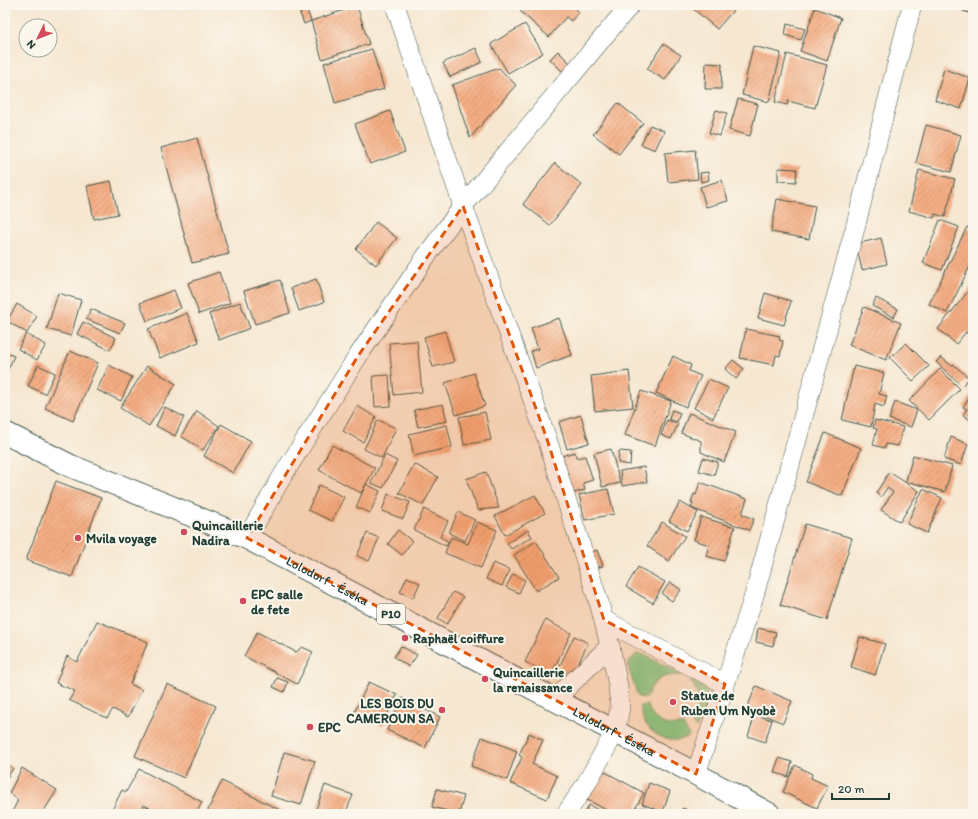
<svg xmlns="http://www.w3.org/2000/svg" width="978" height="819" viewBox="0 0 978 819" font-family="Itim,sans-serif">
  <style>
    .green { fill: #7cce90; stroke: #4e8662 }
    .building { fill: url(#building-hatch) }
    .lines { fill: none; stroke-linecap: round; stroke-linejoin: round }
    .minor-casing { stroke: #3f564c; stroke-width: 20 }
    .primary-casing { stroke: #3f564c; stroke-width: 24 }
    .minor { stroke: #fff; stroke-width: 19 }
    .primary { stroke: #fff; stroke-width: 22 }
    .marked { fill: #de580e; fill-opacity: 0.2; stroke: #de580e; stroke-width: 3; stroke-dasharray: 8 5; stroke-linejoin: round }
    .poi-dot { fill: #d1495b; stroke: #fbf7ec; stroke-width: 1.5 }
    .labels { text-anchor: middle; stroke-width: 4; stroke-linejoin: round; paint-order: stroke }
    .shield { fill: #fbf7ec; stroke: #61756b; stroke-width: 1 }
    .shield-label { font-size: 12px; font-weight: bold; fill: #1f3d34 }
    .poi-label { font-size: 13px; font-weight: bold; fill: #1f3d34; stroke: #fbf7ec; text-anchor: start }
    .street-label { font-size: 13px; fill: #1f3d34; stroke: #fbf7ec }
  </style>
  <defs>
    <pattern id="building-hatch" width="6" height="6" patternUnits="userSpaceOnUse"><rect width="6" height="6" fill="#f5ae84"/><path d="M-1 1l2-2M0 6l6-6M5 7l2-2" fill="none" stroke="#c68f6d"/></pattern>
  </defs>
  <rect width="100%" height="100%" fill="#fbf7ec"/>
  <filter id="ink" filterUnits="userSpaceOnUse"><feTurbulence type="fractalNoise" baseFrequency=".025" numOctaves="2"/><feDisplacementMap in="SourceGraphic" scale="8" xChannelSelector="R" yChannelSelector="G"/><feConvolveMatrix kernelMatrix="1 2 1 2 8 2 1 2 1" color-interpolation-filters="sRGB"/></filter>
  <filter id="wash" filterUnits="userSpaceOnUse"><feTurbulence type="fractalNoise" baseFrequency=".012" numOctaves="4" result="noise"/><feDisplacementMap in="SourceGraphic" scale="16" xChannelSelector="R" yChannelSelector="G"/><feGaussianBlur stdDeviation="0.9" result="paint"/><feColorMatrix in="noise" values="0 0 0 0 0 0 0 0 0 0 0 0 0 0 0 0 0 1.4 0 .05"/><feComposite in="paint" operator="in"/></filter>
  <g filter="url(#wash)">
    <rect width="100%" height="100%" fill="#f6e7d1"/>
    <g class="green">
      <path d="M636,654h6l39,20 -1,2c-16,-3 -29,5 -33,22l-9,-1 -10,-31 1,-4z"/>
      <path d="M689,679l17,10c4,13 -2,28 -10,39l-6,-7c7,-9 11,-20 6,-31 -2,-4 -5,-8 -7,-11z"/>
      <path d="M648,705c3,16 20,24 35,19l6,12c-16,10 -36,1 -45,-15 -2,-5 -3,-10 -4,-15z"/>
    </g>
    <g id="blocks">
      <g class="building">
        <path d="M297,5h8l6,16 -7,3z"/>
        <path d="M329,5h19l-17,5z"/>
        <path d="M526,5h46l7,7 -8,9 -5,-4 -17,20 -29,-26z"/>
        <path d="M689,5h49l-21,24z"/>
        <path d="M965,5h8v9l-10,-3z"/>
        <path d="M357,6l12,38 -47,15 -11,-38z"/>
        <path d="M815,8l26,10 -14,43 -27,-10z"/>
        <path d="M525,24l18,29 -35,20 -17,-29z"/>
        <path d="M787,24l18,5 -4,11 -16,-5z"/>
        <path d="M663,44l18,11 -16,25 -18,-11z"/>
        <path d="M753,46l28,7 -12,49 -27,-7z"/>
        <path d="M476,48l6,14 -32,15 -7,-14z"/>
        <path d="M372,49l12,40 -49,14 -11,-40z"/>
        <path d="M558,51l13,13 -8,8 -13,-13z"/>
        <path d="M787,54l40,11 -12,43 -27,-7 -1,4 -12,-3z"/>
        <path d="M706,63l16,1 -1,25h-16z"/>
        <path d="M499,68l17,17 -46,53 -18,-53z"/>
        <path d="M944,69l26,9 -9,31 -26,-9z"/>
        <path d="M738,99l20,5 -8,32 -21,-6z"/>
        <path d="M618,103l25,20 -24,31 -26,-20z"/>
        <path d="M716,110l11,3 -7,23 -11,-3z"/>
        <path d="M390,111l15,41 -35,12 -15,-40z"/>
        <path d="M650,125l14,6 -9,19 -14,-6z"/>
        <path d="M926,125l35,10 -10,37 -35,-9z"/>
        <path d="M197,138l32,116 -37,9 -31,-115z"/>
        <path d="M695,150l3,29 -30,3 -3,-29z"/>
        <path d="M555,163l27,22 -32,40 -27,-21z"/>
        <path d="M778,168l19,1 -1,13 -18,-1z"/>
        <path d="M919,170l36,9 -10,38 -10,-3 -1,4 -25,-7z"/>
        <path d="M708,172l1,8 -8,2 -1,-9z"/>
        <path d="M722,180l6,21 -22,6 -6,-20z"/>
        <path d="M111,181l7,33 -24,5 -7,-33z"/>
        <path d="M777,199l38,7 -6,33 -38,-7z"/>
        <path d="M940,220l19,7 -17,43 -19,-7z"/>
        <path d="M376,222l21,16 -21,27 -20,-16z"/>
        <path d="M967,227l6,3v30l-26,53 -18,-9z"/>
        <path d="M881,238l6,26 -25,6 -6,-26z"/>
        <path d="M219,272l11,31 -31,11 -11,-31z"/>
        <path d="M316,279l8,23 -25,9 -8,-23z"/>
        <path d="M280,280l10,33 -35,11 -11,-33z"/>
        <path d="M973,285v53l-7,-6 -10,12 -18,-15z"/>
        <path d="M174,290l7,18 -34,13 -7,-18z"/>
        <path d="M58,293l23,7 -10,36 -24,-7z"/>
        <path d="M765,293l26,8 -7,24 -26,-7z"/>
        <path d="M876,298l22,11 -4,8 -22,-11z"/>
        <path d="M240,302l10,26 -31,12 -10,-26z"/>
        <path d="M17,304l20,12 -10,17 -20,-12z"/>
        <path d="M864,307l37,16 -15,37 -37,-15z"/>
        <path d="M91,309l34,14 -5,10 -34,-14z"/>
        <path d="M187,313l12,29 -39,16 -12,-29z"/>
        <path d="M559,318l13,37 -36,13 -5,-17 7,-2 -7,-21z"/>
        <path d="M83,322l33,16 -6,12 -33,-16z"/>
        <path d="M746,329l34,7 -1,4 4,1 -3,15 -4,-1 -2,10 -34,-7z"/>
        <path d="M445,331l9,31 -21,5 -9,-30z"/>
        <path d="M26,334l20,11 -9,15 -19,-11z"/>
        <path d="M417,341l5,51 -28,3 -5,-52z"/>
        <path d="M906,343l23,23 -16,15 -23,-23z"/>
        <path d="M70,351l28,12 -25,58 -28,-13z"/>
        <path d="M5,352l9,4 -9,20z"/>
        <path d="M673,356l18,9 -2,6 12,5 -15,31 -30,-14z"/>
        <path d="M941,357l11,9 1,-2 16,14 -7,8 -26,-24z"/>
        <path d="M733,360l11,9 -8,10 -11,-10z"/>
        <path d="M38,365l17,8 -10,21 -17,-8z"/>
        <path d="M109,365l23,12 -11,24 -24,-11z"/>
        <path d="M147,366l29,18 -27,42 -29,-18z"/>
        <path d="M854,366l30,7 -5,21 8,2 -3,11 -9,-3 -4,23 -29,-7z"/>
        <path d="M940,369l20,20 -31,31 -20,-19z"/>
        <path d="M629,371l4,36 -38,4 -4,-35z"/>
        <path d="M474,373l11,33 -29,9 -11,-32z"/>
        <path d="M389,375l2,31 -16,1 -2,-31z"/>
        <path d="M709,379l19,9 -15,30 -19,-10z"/>
        <path d="M641,391l30,10 -16,45 -30,-11z"/>
        <path d="M973,392v30l-10,-7 4,-6 -4,-2z"/>
        <path d="M895,402l22,8 -6,17 -22,-8z"/>
        <path d="M443,404l4,17 -29,6 -4,-17z"/>
        <path d="M357,406l19,11 -13,25 -20,-11z"/>
        <path d="M165,407l19,10 -9,19 -19,-10z"/>
        <path d="M672,410l8,3 -3,9 -8,-3z"/>
        <path d="M197,411l22,15 -16,24 -22,-14z"/>
        <path d="M485,412l6,28 -27,5 -5,-28z"/>
        <path d="M689,413l47,19 -12,30 -23,-10v-11l-20,-8z"/>
        <path d="M581,415l8,28 -22,6 -8,-27z"/>
        <path d="M378,420l18,8 -14,30 -18,-9z"/>
        <path d="M667,420l11,4 -7,15 -10,-4z"/>
        <path d="M875,420l28,7 -5,19 -12,-2 -1,4 -12,-3 4,-16 -4,-1z"/>
        <path d="M221,424l30,17 -18,32 -29,-17z"/>
        <path d="M447,425l5,22 -38,9 -5,-22z"/>
        <path d="M825,433l36,15 -19,48 -36,-14z"/>
        <path d="M951,437l17,7 -7,21 -17,-6z"/>
        <path d="M332,445l43,23 -14,25 -42,-23z"/>
        <path d="M611,449l9,34 -18,4 -8,-34z"/>
        <path d="M619,451l12,1 -1,13 -12,-2z"/>
        <path d="M575,452l2,6 8,-2 8,24 -10,3 2,7 -15,4 -12,-37z"/>
        <path d="M385,455l12,6 -14,27 -12,-5z"/>
        <path d="M913,455l39,11 -7,26 -39,-11z"/>
        <path d="M703,458l15,4 -4,13 -15,-4z"/>
        <path d="M414,464l24,13 -15,28 -24,-12z"/>
        <path d="M644,467l3,15 -25,4 -2,-15z"/>
        <path d="M486,472l13,36 -21,2 -12,-31z"/>
        <path d="M889,472l30,19 -19,31 -19,-12 12,-18 -6,-4 -6,9 -5,-4z"/>
        <path d="M56,481l45,17 -29,79 -46,-17z"/>
        <path d="M700,482l47,17 -5,15 12,5 -5,11 -58,-22 2,-6h-2l3,-8 2,1z"/>
        <path d="M366,484l14,7 -10,22 -14,-6z"/>
        <path d="M319,485l25,12 -12,24 -24,-11z"/>
        <path d="M608,489l6,25 -29,6 -6,-25z"/>
        <path d="M923,489l19,9 -15,35 -20,-9z"/>
        <path d="M388,494l22,8 -7,17 -21,-8z"/>
        <path d="M535,495l10,18 -40,22 -10,-19z"/>
        <path d="M680,502l18,10 -11,19 -18,-10z"/>
        <path d="M424,509l24,12 -8,16 9,5 -3,4 -32,-16z"/>
        <path d="M458,512l17,8 -10,21 -16,-8z"/>
        <path d="M701,517l34,10 -11,34 -18,-5 3,-11 -15,-5z"/>
        <path d="M477,522l20,8 -16,38 -36,-15 6,-16 17,7z"/>
        <path d="M662,522l23,14 -16,25 -22,-15z"/>
        <path d="M805,524l47,14 -25,82 -47,-15z"/>
        <path d="M398,530l14,11 -10,14 -14,-11z"/>
        <path d="M528,530l4,7 -21,12 -4,-6z"/>
        <path d="M367,533l12,5 -10,23 -12,-5z"/>
        <path d="M536,541l23,36 -23,14 -22,-36z"/>
        <path d="M597,550l6,16 -10,3 -5,-16z"/>
        <path d="M493,563l17,7 -8,16 -16,-7z"/>
        <path d="M638,567l27,15 -12,21 -27,-16z"/>
        <path d="M513,574l12,6 -6,13 -13,-6z"/>
        <path d="M407,577l13,6 -7,15 -13,-6z"/>
        <path d="M670,582l11,8 -9,11 -10,-7z"/>
        <path d="M453,592l10,5 -16,27 -9,-6z"/>
        <path d="M545,620l26,13 -20,42 -26,-13z"/>
        <path d="M97,621l51,21 -18,42 12,6 -14,27 -15,-8 -6,9 -38,-18 6,-9 -19,-8 11,-27 10,6z"/>
        <path d="M758,628l18,4 -3,14 -17,-4z"/>
        <path d="M257,632l39,20 6,-5 11,5 -16,32 -53,-28z"/>
        <path d="M574,636l14,7 -18,37 -14,-6z"/>
        <path d="M860,637l25,7 -10,31 -24,-8z"/>
        <path d="M401,646l16,9 -8,12 -15,-10z"/>
        <path d="M277,678l11,4 -4,10 -11,-5z"/>
        <path d="M369,682l28,13 -15,31 -28,-13z"/>
        <path d="M167,684l49,22 -32,72 -49,-22z"/>
        <path d="M756,686l36,15 -9,22 -36,-15z"/>
        <path d="M402,698l38,19 -15,31 -38,-18z"/>
        <path d="M755,715l17,5 -7,22 -17,-6z"/>
        <path d="M529,733l14,7 -11,24 25,12 -10,23 -37,-16 12,-26 -3,-2z"/>
        <path d="M482,737l35,14 -10,29 -36,-14z"/>
        <path d="M284,752l31,9 -14,44 -30,-9z"/>
        <path d="M779,758l13,4 -4,15 -14,-5z"/>
        <path d="M5,763l8,5 -8,13z"/>
        <path d="M795,765l17,9 -1,4 17,8 -11,22 -34,-16z"/>
        <path d="M22,768l35,22 -15,24h-31l7,-14 -9,-7z"/>
        <path d="M598,768l46,25 -12,21h-18l-32,-17z"/>
        <path d="M139,769l63,33 -6,12h-35l-17,-9 -4,9h-30l12,-24 4,2z"/>
        <path d="M222,781l66,33h-82z"/>
        <path d="M649,783l21,8 -7,21 -21,-8z"/>
        <path d="M325,785l28,10 -8,19h-31z"/>
        <path d="M437,789l27,7 -5,18 -27,-7z"/>
        <path d="M589,805l16,9h-22z"/>
        <path d="M642,807l14,7h-17z"/>
        <path d="M683,808l11,6h-15z"/>
      </g>
    </g>
  </g>
  <g filter="url(#ink)">
    <use href="#blocks" fill-opacity="0" stroke="#3f564c" stroke-width="1"/>
    <g class="lines">
      <defs>
        <g id="minor">
          <path d="M395,5l68,201 84,233 53,167 10,40 8,40 2,22 -5,24 -29,52 -20,30"/>
          <path d="M247,538l36,-63 75,-119 69,-101 36,-49 167,-201"/>
          <path d="M604,620l121,64"/>
          <path d="M554,700l56,-54"/>
          <path d="M696,774l58,-178 100,-364 58,-227"/>
        </g>
        <g id="primary">
          <path id="s1" d="M5,433l66,33 176,72 449,236 73,40"/>
        </g>
      </defs>
      <use href="#minor" class="minor-casing"/>
      <use href="#primary" class="primary-casing"/>
      <use href="#minor" class="minor"/>
      <use href="#primary" class="primary"/>
    </g>
  </g>
  <path class="marked" d="M463,206l84,233 57,181 121,64 -29,90 -449,-236 111,-182z"/>
  <g class="poi-dot">
    <circle cx="184" cy="532" r="4"/>
    <circle cx="78" cy="538" r="4"/>
    <circle cx="243" cy="601" r="4"/>
    <circle cx="405" cy="638" r="4"/>
    <circle cx="485" cy="679" r="4"/>
    <circle cx="673" cy="702" r="4"/>
    <circle cx="442" cy="710" r="4"/>
    <circle cx="310" cy="727" r="4"/>
  </g>
  <g class="labels">
    <rect class="shield" x="377" y="604" width="28" height="20" rx="3"/>
    <g class="shield-label">
      <text x="391" y="618">P10</text>
    </g>
    <g class="poi-label">
      <text x="192" y="530">Quincaillerie<tspan x="192" dy="15">Nadira</tspan></text>
      <text x="86" y="543">Mvila voyage</text>
      <text x="251" y="599">EPC salle<tspan x="251" dy="15">de fete</tspan></text>
      <text x="413" y="643">Raphaël coiffure</text>
      <text x="493" y="677">Quincaillerie<tspan x="493" dy="15">la renaissance</tspan></text>
      <text x="681" y="700">Statue de<tspan x="681" dy="15">Ruben Um Nyobè</tspan></text>
      <text x="434" y="708" text-anchor="end">LES BOIS DU<tspan x="434" dy="15">CAMEROUN SA</tspan></text>
      <text x="318" y="732">EPC</text>
    </g>
    <g class="street-label">
      <text dy="5" stroke="none"><textPath href="#s1" startOffset="355">Lolodorf - Éséka</textPath></text>
      <text dy="5" stroke="none"><textPath href="#s1" startOffset="679">Lolodorf - Éséka</textPath></text>
    </g>
  </g>
  <rect width="978" height="819" fill="none" stroke="#fbf7ec" stroke-width="20"/>
  <g transform="translate(38 38) rotate(227)"><circle r="19" fill="#fbf7ec" stroke="#a3ada2"/>
  <path d="M0-3L7 15L0 10L-7 15Z" fill="#d1495b"/>
  <text y="-6" font-size="11" font-weight="bold" text-anchor="middle" fill="#1f3d34">N</text>
  </g>
  <path d="M832 793v6h57v-6" fill="none" stroke="#1f3d34" stroke-width="2"/>
  <text x="838" y="793" font-size="12" fill="#1f3d34" stroke="#fbf7ec" stroke-width="3" paint-order="stroke">20 m</text>
</svg>
